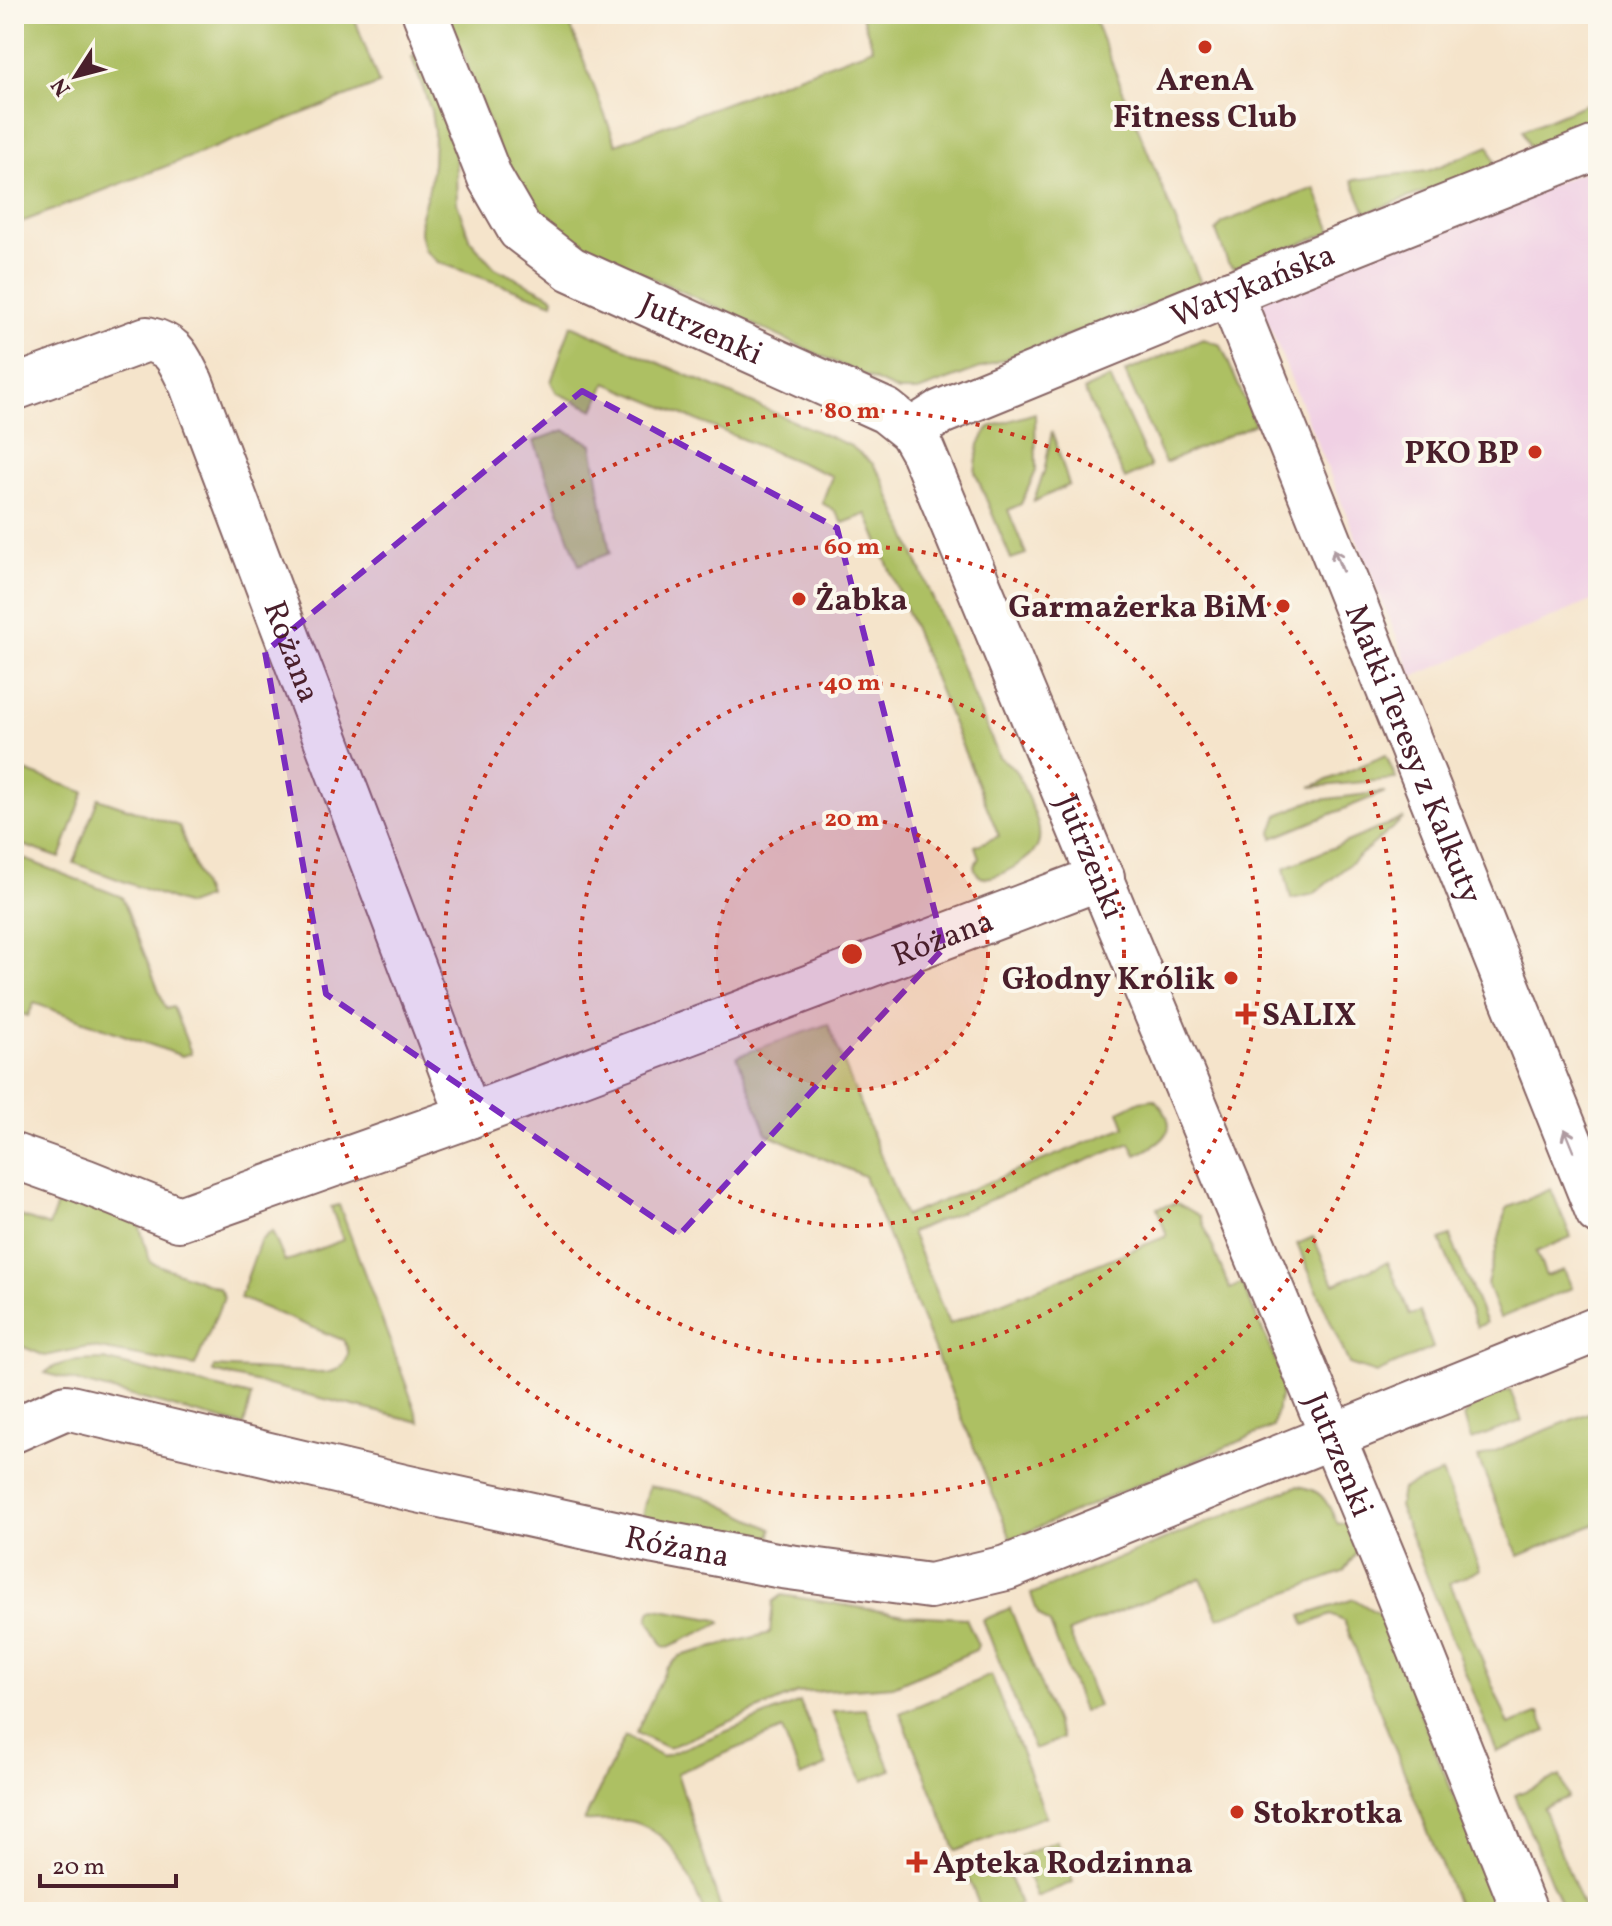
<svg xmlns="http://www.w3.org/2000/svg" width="1612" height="1926" viewBox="0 0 1612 1926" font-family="Vollkorn,serif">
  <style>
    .built { fill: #f0d0e4 }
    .green { fill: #adc064; stroke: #7c7048; stroke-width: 2 }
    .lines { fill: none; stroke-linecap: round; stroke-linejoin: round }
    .minor-casing { stroke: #866463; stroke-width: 48 }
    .minor { stroke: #fff; stroke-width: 44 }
    .oneway { stroke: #ae9aa0 }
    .marked { fill: #7b2cbf; fill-opacity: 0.2; stroke: #7b2cbf; stroke-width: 6; stroke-dasharray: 16 10; stroke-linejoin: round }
    .ring { fill: none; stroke: #c8321e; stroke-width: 4; stroke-dasharray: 4 8 }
    .poi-dot { fill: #c8321e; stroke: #fbf7ec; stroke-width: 3 }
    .labels { text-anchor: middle; stroke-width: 8; stroke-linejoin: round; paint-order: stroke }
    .poi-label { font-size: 32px; font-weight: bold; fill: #4a1f2b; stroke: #fbf7ec; text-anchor: start }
    .street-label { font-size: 32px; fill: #4a1f2b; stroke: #fbf7ec }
    .centre { fill: #c8321e; stroke: #fbf7ec; stroke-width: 4 }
    .ring-label { font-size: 24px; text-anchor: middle; font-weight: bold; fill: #c8321e; stroke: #fbf7ec; stroke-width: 8; stroke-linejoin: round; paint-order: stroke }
  </style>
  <rect width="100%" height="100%" fill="#fbf7ec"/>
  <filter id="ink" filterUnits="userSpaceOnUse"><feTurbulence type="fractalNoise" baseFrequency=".0125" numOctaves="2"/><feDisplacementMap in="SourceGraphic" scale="16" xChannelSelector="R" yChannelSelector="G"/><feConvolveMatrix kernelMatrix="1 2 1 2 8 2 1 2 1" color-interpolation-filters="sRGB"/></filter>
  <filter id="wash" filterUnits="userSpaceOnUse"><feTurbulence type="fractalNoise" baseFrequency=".006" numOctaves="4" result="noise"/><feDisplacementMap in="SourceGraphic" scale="32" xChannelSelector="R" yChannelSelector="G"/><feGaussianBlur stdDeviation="1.8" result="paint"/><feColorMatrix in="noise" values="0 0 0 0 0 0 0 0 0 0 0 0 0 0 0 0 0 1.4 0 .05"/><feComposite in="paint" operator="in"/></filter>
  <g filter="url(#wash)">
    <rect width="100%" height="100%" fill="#f5e4cb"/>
    <path class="built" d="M1598,166v432l-185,79 -155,-379z"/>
    <g class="green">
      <path d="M14,14h339l26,70 -365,141z"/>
      <path d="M448,14h118l50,130 257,-96 -12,-34h231l110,272 -284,105h-20l-339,-156 -28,-29 -29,-47z"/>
      <path d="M420,53l35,90 2,60 13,37 25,28 59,29 -1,6 -115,-41 -14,-12 -4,-17 1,-18 8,-27 4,-24 1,-32 -3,-21 -19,-54z"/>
      <path d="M1598,99v32l-65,25 -10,-26z"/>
      <path d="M1489,146l7,20 -130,47 -14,-33 76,-9z"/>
      <path d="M1315,188l17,44 -98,36 -6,-5 -12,-32 7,-9z"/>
      <path d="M571,325l280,121 21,17 10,14 117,280c20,13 19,18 28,39 6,14 16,33 11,49 -4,13 -44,37 -57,32 -5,-3 -5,-6 -7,-11l5,-8 -4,-12 24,-10 -132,-322 -24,9 -9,-13 -12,-7 10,-27 -226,-93 -12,27 -37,-17 -6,-11z"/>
      <path d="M1203,339l18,6 34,79 -90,39 -40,-91z"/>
      <path d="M1110,378l41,89 -26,12 -41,-89z"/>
      <path d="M1035,413l1,58 -15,33 -13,6 18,44 -15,5 -36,-87 4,-28 10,-17z"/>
      <path d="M564,430l28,14 18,109 -31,12 -45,-124z"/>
      <path d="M1052,431l17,54 -36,17 11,-30z"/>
      <path d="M1386,755l10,24 -85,8z"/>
      <path d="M14,767l70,25 -24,66 -46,-16z"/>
      <path d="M1385,792l-112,46 -1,-6 6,-17 33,-14z"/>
      <path d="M98,798l81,28 27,72 -19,7 -113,-42z"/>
      <path d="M1404,818l-90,76 -23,5 -7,-31z"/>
      <path d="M14,855l108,42 44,112 7,-2 18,46 -9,3 -148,-53 -6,13 -14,-5z"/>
      <path d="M828,1024l77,192 220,-89 -6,-16 21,-10 14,-2c29,29 12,43 -18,56l-6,-12 -219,89 38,92 218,-88 -10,-28 20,-5 23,13 30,73 12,-6 42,97 -11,47 -262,112 -147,-363 -97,-42 -30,-78z"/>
      <path d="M1551,1189l20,48 -35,15 10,24 18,-6 8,18 -72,30 -13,-34 20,-76z"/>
      <path d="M61,1194l78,30 11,38 69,26 5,9 -29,69 -107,-19 -43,9 -31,-13v-129l35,12z"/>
      <path d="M339,1205l81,217 -207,-50 1,-5 112,6c18,-3 29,-17 17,-33l-103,-42 20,-57 12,-10 13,31 58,-22 -12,-33z"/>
      <path d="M1450,1236l36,87 -9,4 -37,-87z"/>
      <path d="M1313,1237l21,47 54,-22 22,53 10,-3 13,36 -57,25 -27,-9 -52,-120z"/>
      <path d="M104,1360l147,36 -7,30 -199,-53c15,-14 40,-12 59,-13z"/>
      <path d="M1510,1390l12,31 -51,19 -7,-24 13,-13z"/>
      <path d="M1598,1409v114l-79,33 -41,-98z"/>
      <path d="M1442,1473l38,97 -30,13 59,142 30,-12 8,18 -50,21 -98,-246 3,-17z"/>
      <path d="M649,1486l55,10 68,33 -2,11 -129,-20z"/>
      <path d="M1297,1486c27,4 29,15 41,38l11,-2 9,29 -15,21 -125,46 -17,-40 -132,54 29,74 -15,5 -33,-87 -12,-10 -7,-20z"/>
      <path d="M782,1595l123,20 61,3 12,27 -2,5 -83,36 -96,7 -129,55 -32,-15 30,-64 14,-13 90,-23 3,-31z"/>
      <path d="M1354,1599l26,16 116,284 -36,13 -116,-291 -13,-6 -26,10 -3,-9z"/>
      <path d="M1010,1608l52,131 -28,10 -51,-129z"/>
      <path d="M656,1609l62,11 3,3 -53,24 -5,-1 -15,-28 3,-8z"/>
      <path d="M991,1675l55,141 -90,35 -56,-138z"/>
      <path d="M800,1702l27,64 -26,11 -19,-47 -105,43 44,137 -1,2h-16c-16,-37 -27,-77 -70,-90 -15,-4 -35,0 -50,-1l41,-85 37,21z"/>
      <path d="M866,1709l25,61 -29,12 -30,-71z"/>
      <path d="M1560,1776l8,21 -25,11 42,104h-21l-49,-117z"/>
      <path d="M1056,1841l17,41 -37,15 -16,-41z"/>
      <path d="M1003,1862l17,42 -20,8h-18l-15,-38z"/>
    </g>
  </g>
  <g filter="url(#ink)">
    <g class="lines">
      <defs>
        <g id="minor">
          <path id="s1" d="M425,14l65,164 30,52 51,39 315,142 25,20 12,21 464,1115 138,345"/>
          <path id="s2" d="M1230,293l368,919"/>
          <path id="s3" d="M14,388l133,-49c30,7 31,20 44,44l278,733 -290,103 -95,-38 -70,-25"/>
          <path id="s4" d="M911,431l30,-19 344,-141 313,-124"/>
          <path id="s5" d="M469,1116l633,-239"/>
          <path id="s6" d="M14,1430l52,-23 338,80 251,55 127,24 148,20 76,-18 592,-239"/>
        </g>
      </defs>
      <use href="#minor" class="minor-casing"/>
      <use href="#minor" class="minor"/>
    </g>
    <defs><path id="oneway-shaft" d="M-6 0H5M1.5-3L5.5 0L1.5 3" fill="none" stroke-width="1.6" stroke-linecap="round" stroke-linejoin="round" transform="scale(2)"/></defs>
    <g class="oneway">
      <use href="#oneway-shaft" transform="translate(1338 560) rotate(-112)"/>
      <use href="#oneway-shaft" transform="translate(1569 1140) rotate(-112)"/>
    </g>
  </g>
  <path class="marked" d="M582,391l255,137 107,420 -265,287 -353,-241 -61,-342z"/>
  <circle cx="852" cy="954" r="136" fill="#c8321e" fill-opacity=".12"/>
  <g class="ring">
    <circle cx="852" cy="954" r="136"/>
    <circle cx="852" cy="954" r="272"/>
    <circle cx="852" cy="954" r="408"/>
    <circle cx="852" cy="954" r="544"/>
  </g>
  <g class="poi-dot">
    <circle cx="1205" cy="47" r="8"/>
    <circle cx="1535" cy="452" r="8"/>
    <circle cx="799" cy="599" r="8"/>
    <circle cx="1283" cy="606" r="8"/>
    <circle cx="1231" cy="978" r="8"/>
    <path d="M1242 1002h8v8h8v8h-8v8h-8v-8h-8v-8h8z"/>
    <circle cx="1237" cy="1812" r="8"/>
    <path d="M913 1850h8v8h8v8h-8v8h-8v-8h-8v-8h8z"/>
  </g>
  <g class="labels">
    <g class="poi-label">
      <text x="1205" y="90" text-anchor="middle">ArenA<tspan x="1205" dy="37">Fitness Club</tspan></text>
      <text x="1519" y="463" text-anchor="end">PKO BP</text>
      <text x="815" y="610">Żabka</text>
      <text x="1267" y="617" text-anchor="end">Garmażerka BiM</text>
      <text x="1215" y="989" text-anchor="end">Głodny Królik</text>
      <text x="1262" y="1025">SALIX</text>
      <text x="1253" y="1823">Stokrotka</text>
      <text x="933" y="1873">Apteka Rodzinna</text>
    </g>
    <g class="street-label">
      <text dy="11" stroke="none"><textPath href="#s4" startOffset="372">Watykańska</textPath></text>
      <text dy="11" stroke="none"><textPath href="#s1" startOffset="444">Jutrzenki</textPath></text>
      <text dy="11" stroke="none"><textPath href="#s3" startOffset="494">Różana</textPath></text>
      <text dy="11" stroke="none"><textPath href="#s2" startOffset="496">Matki Teresy z Kalkuty</textPath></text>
      <text dy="11" stroke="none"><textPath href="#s1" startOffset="1140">Jutrzenki</textPath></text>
      <text dy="11" stroke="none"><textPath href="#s5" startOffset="506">Różana</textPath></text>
      <text dy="11" stroke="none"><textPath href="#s1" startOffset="1788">Jutrzenki</textPath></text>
      <text dy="11" stroke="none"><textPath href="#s6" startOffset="684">Różana</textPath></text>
    </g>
  </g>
  <circle cx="852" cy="954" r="12" class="centre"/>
  <g class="ring-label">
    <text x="852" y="418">80 m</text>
    <text x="852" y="554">60 m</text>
    <text x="852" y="690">40 m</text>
    <text x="852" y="826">20 m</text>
  </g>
  <rect width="1612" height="1926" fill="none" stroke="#fbf7ec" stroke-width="48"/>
  <g transform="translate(76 76) rotate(234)" stroke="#fbf7ec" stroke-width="6" paint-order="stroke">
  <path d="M0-6L14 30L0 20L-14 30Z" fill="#4a1f2b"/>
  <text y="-12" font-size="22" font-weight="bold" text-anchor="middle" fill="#4a1f2b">N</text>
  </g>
  <path d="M40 1874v12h136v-12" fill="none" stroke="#4a1f2b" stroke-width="4"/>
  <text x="52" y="1874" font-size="24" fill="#4a1f2b" stroke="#fbf7ec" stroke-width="6" paint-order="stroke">20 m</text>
</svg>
